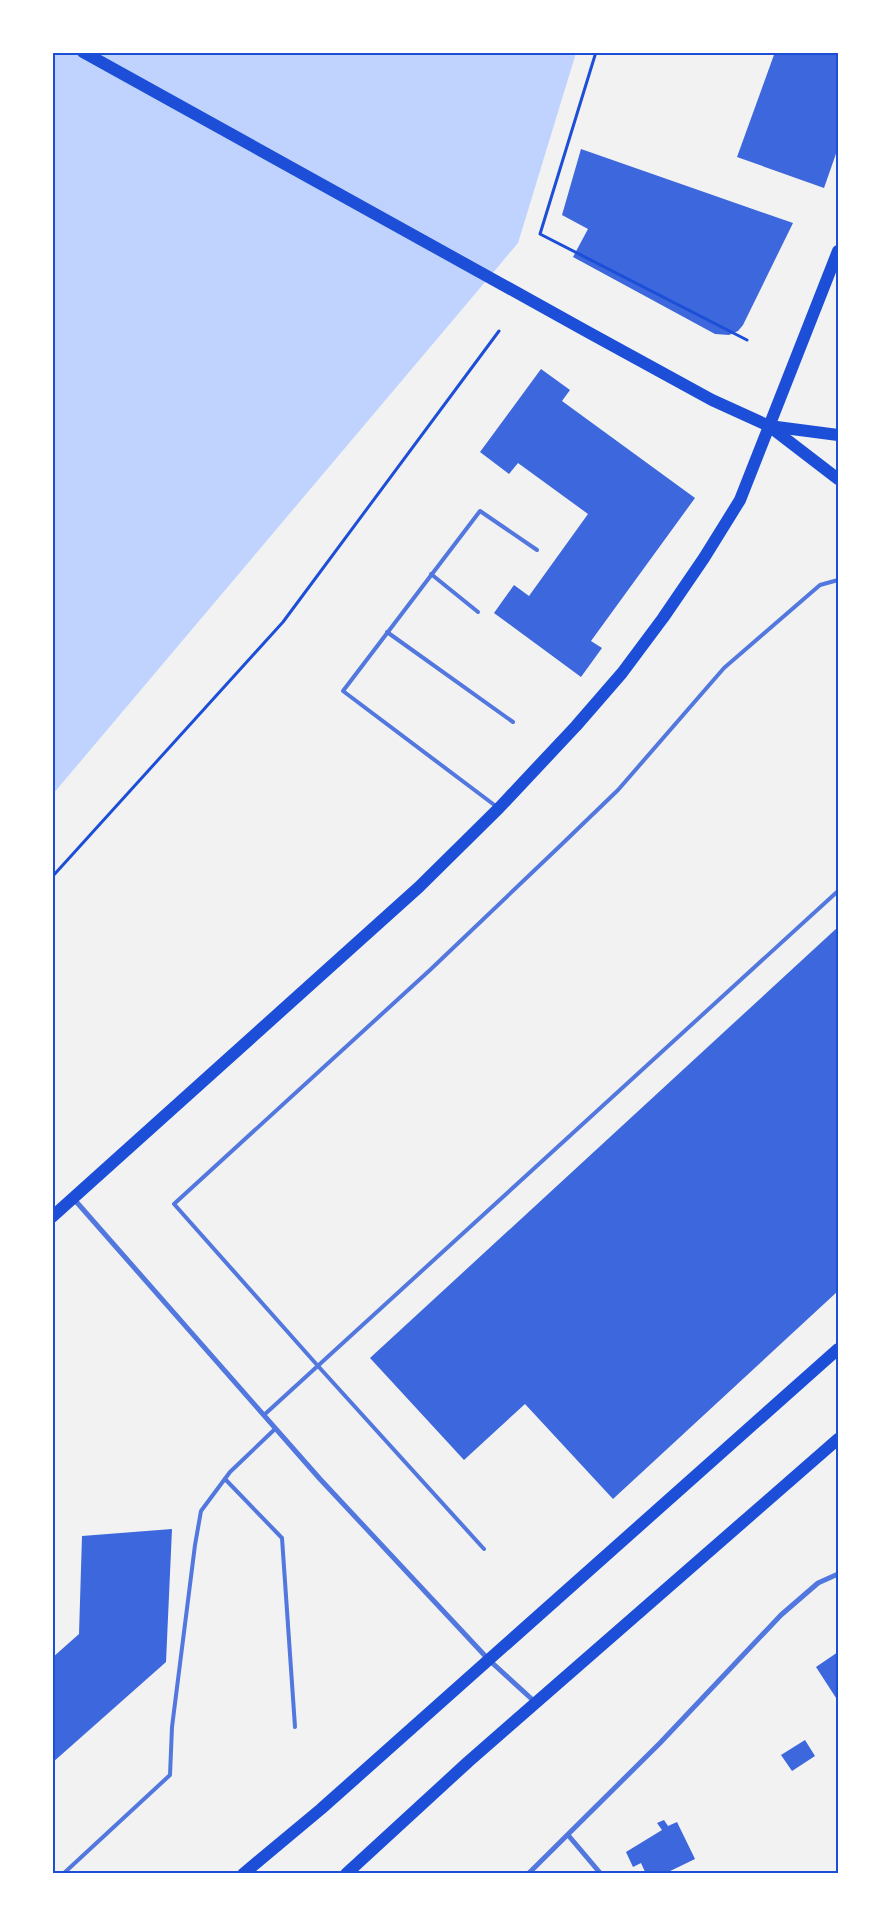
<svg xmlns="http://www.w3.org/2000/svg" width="891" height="1926" viewBox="0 0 891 1926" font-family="'Alegreya Sans',sans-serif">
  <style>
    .water { fill: #bfd3fe }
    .building { fill: #3d67dc }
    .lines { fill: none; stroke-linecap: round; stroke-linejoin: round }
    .path { stroke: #1d4ed8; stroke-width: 3 }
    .service { stroke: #5277de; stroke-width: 4 }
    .minor { stroke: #5277de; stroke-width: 5 }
    .primary { stroke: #1d4ed8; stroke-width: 12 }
    .neatline { fill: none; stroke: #1d4ed8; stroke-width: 2 }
  </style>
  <rect width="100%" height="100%" fill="#f2f2f2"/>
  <path class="water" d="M53,53h523l-58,190 -465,551z"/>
  <g class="building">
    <path d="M775,52h63v96l-14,40 -87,-31z"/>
    <path d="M581,149l212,74 -50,102 -5,6 -9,4 -14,-1 -142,-77 15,-28 -26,-14z"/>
    <path d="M541,369l29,21 -8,11 133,97 -104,143 11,7 -21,29 -87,-64 20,-28 15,11 59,-82 -70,-51 -9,11 -29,-22z"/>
    <path d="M838,927v364l-225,208 -88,-95 -61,56 -94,-102z"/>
    <path d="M172,1529l-6,133 -114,101v-105l27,-24 3,-98z"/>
    <path d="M838,1652v49l-22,-34z"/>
    <path d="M805,1740l10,16 -23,15 -11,-16z"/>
    <path d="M664,1820l4,6 9,-4 18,37 -31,15h-18l-5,-11 -8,4 -7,-15 36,-22 -5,-7z"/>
  </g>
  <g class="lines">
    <g class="path">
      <path d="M596,52l-56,182 207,106"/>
      <path d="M52,877l231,-255 216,-291"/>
    </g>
    <g class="service">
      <path d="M431,574l47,38"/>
      <path d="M387,632l126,90"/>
      <path d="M497,807l-154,-116 137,-180 57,39"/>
      <path d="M264,1415l574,-524"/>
      <path d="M225,1479l57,59 13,189"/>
      <path d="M484,1549l-166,-183 -144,-162 256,-234 131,-125 57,-55 106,-122 96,-83 18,-5"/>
      <path d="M63,1874l107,-99 2,-48 23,-182 6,-34 29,-39 45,-43"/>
    </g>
    <g class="minor">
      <path d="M73,1198l247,281 169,181 46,42"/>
      <path d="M568,1835l33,39"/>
      <path d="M528,1874l132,-131 121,-128 37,-32 20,-9"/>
    </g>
    <g class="primary">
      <path d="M83,52l503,279 126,69 57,26 69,53"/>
      <path d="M769,426l69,9"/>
      <path d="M52,1217l367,-330 80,-79 77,-82 46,-53 41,-55 41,-60 36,-58 98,-249"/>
      <path d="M243,1874l78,-65 517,-460"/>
      <path d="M346,1874l122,-112 370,-323"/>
    </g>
  </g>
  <rect width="891" height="1926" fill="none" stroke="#ffffff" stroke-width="108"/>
  <rect x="54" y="54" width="783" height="1818" class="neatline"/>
</svg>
